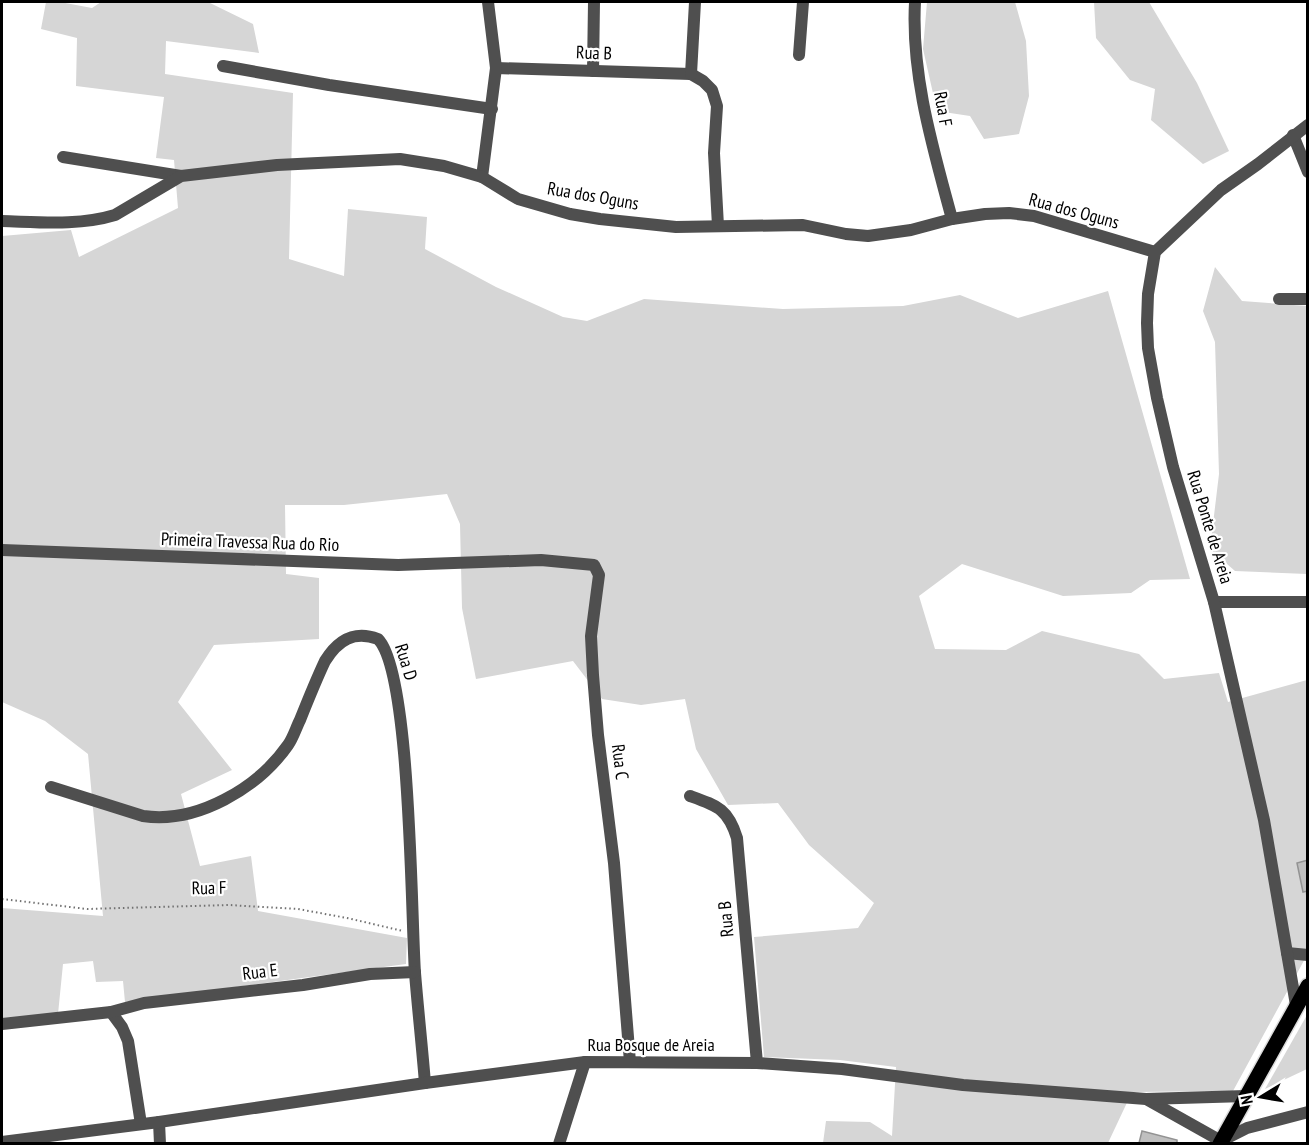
<svg xmlns="http://www.w3.org/2000/svg" width="1309" height="1145" viewBox="0 0 1309 1145" font-family="'PT Sans Narrow',sans-serif">
  <style>
    .green { fill: #d6d6d6 }
    .building { fill: #bfbfbf; stroke: #939393; stroke-width: 1.5; filter: url(#shadow) }
    .lines { fill: none; stroke-linecap: round; stroke-linejoin: round }
    .primary-casing { stroke: #dbdbdb; stroke-width: 18 }
    .path { stroke: #717171; stroke-width: 2; stroke-dasharray: 1.5 3; stroke-linecap: butt }
    .minor { stroke: #4f4f4f; stroke-width: 12 }
    .primary { stroke: #000; stroke-width: 15 }
    .labels { text-anchor: middle; stroke-width: 4.5; stroke-linejoin: round; paint-order: stroke }
    .street-label { font-size: 18px; fill: #000; stroke: #fff }
  </style>
  <defs>
    <filter id="shadow"><feDropShadow dx="4.5" dy="4.5" stdDeviation="0" flood-color="#0004"/></filter>
  </defs>
  <rect width="100%" height="100%" fill="#fff"/>
  <g class="green">
    <path d="M46,2h14l32,6 9,-6h107l45,22 6,29 -93,-12 -1,33 128,19 -4,166 55,17 4,-67 79,8 -2,32 71,38 67,30 24,4 57,-22 139,10 120,-3 57,-11 58,23 90,-27 82,288 -40,1 -19,13 -68,3 -101,-32 -43,32 16,53 71,1 36,-19 97,23 25,25 55,-6 9,29 79,-22v275l-74,136 -101,1 -24,51h-285l3,-22 44,1 22,14 4,-69 -56,-7 -76,-3 -10,-120 104,-9 16,-25 -65,-58 -31,-42 -50,2 -32,-56 -11,-50 -44,6 -39,-6 -29,-38 -97,18 -14,-71 -2,-84 -13,-30 -103,11h-59l1,69 33,4v61l-105,6 -36,57 54,68 -51,24 19,72 51,-10 7,55 149,27 -1,26 -281,38 -2,-21 -27,1 -3,-21 -30,3 -5,50 -56,4v-110l101,8 -15,-162 -43,-33 -43,-19v-466l69,-6 8,27 99,-49 -4,-48 -18,-2 8,-61 -88,-11 1,-48 -36,-9z"/>
    <path d="M927,2h88l11,39 3,55 -10,38 -35,5 -14,-23 -33,-5 -14,-62z"/>
    <path d="M1094,2h55l48,81 32,68 -26,13 -52,-44 4,-31 -25,-9 -34,-42z"/>
    <path d="M1215,267l27,34 65,5v268l-72,-3 -25,-22 9,-75 -4,-132 -12,-31z"/>
    <path d="M1307,1015v54l-42,20z"/>
  </g>
  <g class="building">
    <path d="M1308,860v31l-5,1 -6,-29z"/>
    <path d="M1142,1131l35,9v3h-38z"/>
  </g>
  <g class="lines">
    <defs>
      <path id="primary" d="M1220,1144l88,-158"/>
    </defs>
    <use href="#primary" class="primary-casing"/>
    <path class="path" d="M2,899l85,10 142,-4 69,4 49,9 56,13"/>
    <g class="minor">
      <path d="M915,2c-4,74 18,146 37,217"/>
      <path d="M799,55l4,-53"/>
      <path d="M223,66l106,19 163,24"/>
      <path d="M496,68l195,6"/>
      <path d="M593,71l1,-69"/>
      <path d="M691,74l12,7 9,9 5,16 -3,47 4,73"/>
      <path d="M691,74l4,-72"/>
      <path d="M1293,135l15,37"/>
      <path d="M63,157l118,19"/>
      <path d="M482,177l14,-109 -8,-66"/>
      <path d="M2,221c37,1 77,5 113,-6l66,-39 96,-11 123,-6 44,7 38,11 36,22 52,15 30,5 76,8 127,-2 43,9 22,2 43,-6 41,-11 33,-5 24,-1 25,3 121,36"/>
      <path d="M1279,299h29"/>
      <path d="M2,550l396,15 143,-5 53,5 5,10 -8,61 2,39 5,60 16,128 16,199"/>
      <path d="M1214,602h94"/>
      <path d="M51,787l92,29c54,8 115,-28 145,-71 5,-7 8,-17 12,-25 8,-20 16,-40 25,-59 13,-21 29,-31 53,-22 33,33 33,276 37,334 3,37 7,73 10,110"/>
      <path d="M690,796c28,10 38,13 47,42l20,225"/>
      <path d="M1287,953l21,2"/>
      <path d="M1296,1005l-32,-185 -50,-218 -41,-135 -16,-69 -9,-50 -1,-25 1,-29 7,-42 66,-62 37,-26 50,-39"/>
      <path d="M111,1012l11,15 6,14 13,83"/>
      <path d="M2,1024l109,-12 33,-9 159,-18 67,-11 45,-2"/>
      <path d="M1148,1100l73,41 26,-13 61,-16"/>
      <path d="M159,1122l1,22"/>
      <path d="M2,1142l157,-20 266,-39 160,-21 172,1 85,6 121,16 183,14 100,-3"/>
      <path d="M559,1144l26,-82"/>
    </g>
    <use href="#primary" class="primary"/>
  </g>
  <g class="labels">
    <g class="street-label">
      <text transform="translate(594 53) rotate(2)" y="6">Rua B</text>
      <text transform="translate(943 109) rotate(80)" y="6">Rua F</text>
      <text transform="translate(593 196) rotate(10)" y="6">Rua dos Oguns</text>
      <text transform="translate(1074 211) rotate(15)" y="6">Rua dos Oguns</text>
      <text transform="translate(1210 527) rotate(73)" y="6">Rua Ponte de Areia</text>
      <text transform="translate(250 542) rotate(2)" y="6">Primeira Travessa Rua do Rio</text>
      <text transform="translate(406 662) rotate(73)" y="6">Rua D</text>
      <text transform="translate(620 762) rotate(83)" y="6">Rua C</text>
      <text transform="translate(209 888) rotate(-1)" y="6">Rua F</text>
      <text transform="translate(726 919) rotate(-95)" y="6">Rua B</text>
      <text transform="translate(260 972) rotate(-7)" y="6">Rua E</text>
      <text x="651" y="1051">Rua Bosque de Areia</text>
    </g>
  </g>
  <rect width="1309" height="1145" fill="none" stroke="#000000" stroke-width="6"/>
  <g transform="translate(1261 1097) rotate(259)" stroke="#ffffff" stroke-width="4.5" paint-order="stroke">
  <path d="M0-4.5L10 22L0 15L-10 22Z" fill="#000000"/>
  <text y="-9" font-size="16" font-weight="bold" text-anchor="middle" fill="#000000">N</text>
  </g>
</svg>
